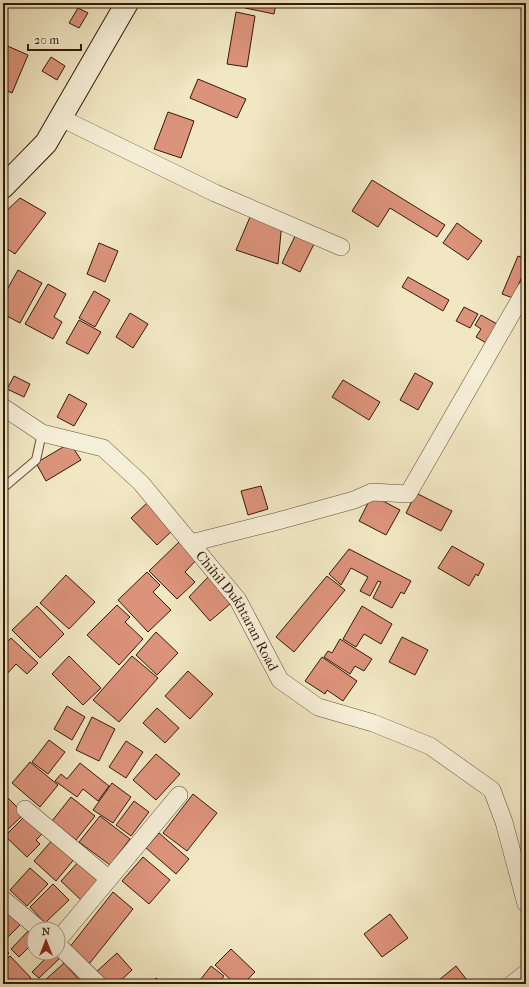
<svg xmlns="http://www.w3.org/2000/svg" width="529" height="987" viewBox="0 0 529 987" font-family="'IM FELL French Canon',serif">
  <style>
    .building { fill: #dc937b; stroke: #331a09 }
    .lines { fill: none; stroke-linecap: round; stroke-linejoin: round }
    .lane-casing { stroke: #624d38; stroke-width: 10 }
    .street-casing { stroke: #624d38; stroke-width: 18 }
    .secondary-casing { stroke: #331a09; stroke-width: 24 }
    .lane { stroke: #f6efd8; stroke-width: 8 }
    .street { stroke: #f6efd8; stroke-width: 17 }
    .secondary { stroke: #f6efd8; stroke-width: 22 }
    .labels { text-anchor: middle; stroke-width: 3; stroke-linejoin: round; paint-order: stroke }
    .street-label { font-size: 14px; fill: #331a09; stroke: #f6efd8 }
  </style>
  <rect width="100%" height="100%" fill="#f1e7c3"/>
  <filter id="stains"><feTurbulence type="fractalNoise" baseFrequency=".005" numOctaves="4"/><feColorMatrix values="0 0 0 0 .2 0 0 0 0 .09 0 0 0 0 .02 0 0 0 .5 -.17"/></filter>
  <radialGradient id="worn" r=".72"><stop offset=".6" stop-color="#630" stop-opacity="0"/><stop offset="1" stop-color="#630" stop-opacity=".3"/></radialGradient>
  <g class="building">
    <path d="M246,3h30l-2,11 -29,-6z"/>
    <path d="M78,8l10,5 -9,15 -10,-5z"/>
    <path d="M236,12l19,4 -8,51 -20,-3z"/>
    <path d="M3,44l25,11 -16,38 -9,-4z"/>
    <path d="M51,57l14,9 -8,14 -15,-9z"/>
    <path d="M198,79l48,20 -9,19 -47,-20z"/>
    <path d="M168,112l26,9 -13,37 -27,-9z"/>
    <path d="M372,180l73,45 -8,12 -47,-29 -12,19 -26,-16z"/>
    <path d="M20,198l26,15 -31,41 -12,-8v-32z"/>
    <path d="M250,217l32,5 -4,42 -42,-14z"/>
    <path d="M457,223l25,18 -14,19 -25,-17z"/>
    <path d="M298,230l19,8 -17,34 -18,-9z"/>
    <path d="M99,243l19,8 -13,31 -18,-8z"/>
    <path d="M518,256l8,3v8l-13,31 -11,-4z"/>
    <path d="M18,270l24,13 -22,40 -17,-9v-17z"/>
    <path d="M408,277l41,23 -6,11 -41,-24z"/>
    <path d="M48,284l18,10 -12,23 8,5 -9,17 -28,-15z"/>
    <path d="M94,291l16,9 -15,27 -16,-9z"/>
    <path d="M464,307l14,7 -8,14 -14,-7z"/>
    <path d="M130,313l18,11 -15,24 -17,-11z"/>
    <path d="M481,315l18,10 -11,19 -12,-7 5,-8 -6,-4z"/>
    <path d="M79,320l22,12 -13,22 -22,-11z"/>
    <path d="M415,373l18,10 -15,27 -18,-10z"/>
    <path d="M14,376l16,8 -6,13 -17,-8z"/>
    <path d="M343,380l37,22 -11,18 -37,-23z"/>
    <path d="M69,394l18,10 -13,22 -17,-9z"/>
    <path d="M70,443l11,17 -35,21 -10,-18z"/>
    <path d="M261,486l7,23 -20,6 -7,-24z"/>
    <path d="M416,493l36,18 -11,20 -35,-18z"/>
    <path d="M372,495l28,15 -14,25 -27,-14z"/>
    <path d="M147,503l26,27 -16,15 -26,-27z"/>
    <path d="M179,542l18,17 -12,13 10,10 -18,17 -28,-28z"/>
    <path d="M452,546l32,18 -6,12 -2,-2 -7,12 -31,-18z"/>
    <path d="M349,549l62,32 -7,13 -3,-2 -9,16 -19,-10 8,-16 -3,-1 -8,15 -10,-5 8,-14 -17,-9 -10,17 -12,-11z"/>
    <path d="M147,572l13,13 -7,7 18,18 -23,22 -30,-32z"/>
    <path d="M66,575l29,27 -26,27 -29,-26z"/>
    <path d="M209,576l21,28 -20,17 -21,-24z"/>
    <path d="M327,576l18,14 -51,62 -18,-15z"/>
    <path d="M117,605l13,12 -5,5 18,17 -24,26 -32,-30z"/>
    <path d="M37,606l27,28 -24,24 -28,-28z"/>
    <path d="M362,606l30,18 -11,20 -17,-10 -8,13 -13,-8z"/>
    <path d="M156,632l22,21 -21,22 -21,-20z"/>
    <path d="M402,637l26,13 -13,25 -26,-13z"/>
    <path d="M11,638l27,25 -11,11 -11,-10 -10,11 -3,-3v-26z"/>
    <path d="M340,639l32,20 -8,12 -9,-5 -5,8 -26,-17 4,-6 4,2z"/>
    <path d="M69,656l32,32 -18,17 -31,-31z"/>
    <path d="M132,656l26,22 -39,44 -26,-22z"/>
    <path d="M322,657l35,24 -14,20 -16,-11 -2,4 -20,-13z"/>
    <path d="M188,671l25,23 -23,25 -25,-23z"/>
    <path d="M67,706l18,11 -13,23 -18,-11z"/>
    <path d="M157,708l22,20 -14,15 -22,-20z"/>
    <path d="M92,717l23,12 -16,32 -23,-11z"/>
    <path d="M49,740l16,12 -17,22 -16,-12z"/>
    <path d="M126,741l17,11 -17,26 -17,-11z"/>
    <path d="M156,754l24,20 -24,26 -23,-20z"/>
    <path d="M30,762l28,23 -18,22 -28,-24z"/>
    <path d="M80,763l29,23 -11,15 -15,-12 -6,8 -22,-16 6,-7 6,5z"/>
    <path d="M112,783l19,14 -18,26 -20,-13z"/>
    <path d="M4,794l20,20 -21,20v-39z"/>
    <path d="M193,794l24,19 -30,38 -24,-18z"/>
    <path d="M71,797l24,19 -19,24 -24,-19z"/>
    <path d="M134,801l15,11 -18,24 -15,-11z"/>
    <path d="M26,815l18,17 -8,8 4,4 -13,13 -22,-21z"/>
    <path d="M100,816l30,23 -20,26 -31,-23z"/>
    <path d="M159,833l30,26 -13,15 -30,-26z"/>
    <path d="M54,838l22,19 -20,24 -22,-20z"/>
    <path d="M143,857l27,23 -21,24 -27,-23z"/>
    <path d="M80,860l21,19 -20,21 -20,-19z"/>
    <path d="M30,868l18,16 -21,22 -17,-16z"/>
    <path d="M53,884l16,16 -24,23 -15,-16z"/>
    <path d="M113,892l20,17 -44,55 -20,-16z"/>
    <path d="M3,907l18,17 -18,18z"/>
    <path d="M390,914l18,24 -26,19 -18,-23z"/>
    <path d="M31,928l3,3v19l-4,-4 -11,11 -8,-8z"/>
    <path d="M3,947l6,6 -6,5z"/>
    <path d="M231,949l24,23 -12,12h-8l-20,-19z"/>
    <path d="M37,953h20l4,4 -22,21 -7,-6 12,-12z"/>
    <path d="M117,953l15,17 -15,14h-9l-12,-12z"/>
    <path d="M10,956l21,22 -6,6h-22v-21z"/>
    <path d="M64,963l19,21h-39l-1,-2z"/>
    <path d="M211,966l13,10 -6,8h-21z"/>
    <path d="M456,966l14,18h-36z"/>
    <path d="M156,978l8,6h-13z"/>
  </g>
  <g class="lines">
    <defs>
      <path id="lane" d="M3,488l33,-28 6,-27"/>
      <g id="street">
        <path d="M61,118l154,75 126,54"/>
        <path id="s1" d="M3,407l39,26 61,15 38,35 97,117 42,80 38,27 55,16 57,23 62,44 12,32 22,82"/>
        <path d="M191,543l87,-22 76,-21 18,-8 36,2 118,-205"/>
        <path d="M25,809l84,70"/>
        <path d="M3,899l36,30"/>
        <path d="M58,940l121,-145"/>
        <path d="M58,945l40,39"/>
        <path d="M512,984l14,-11"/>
      </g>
      <path id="secondary" d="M3,187l43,-44 81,-140"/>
    </defs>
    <use href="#lane" class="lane-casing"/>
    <use href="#street" class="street-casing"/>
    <use href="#secondary" class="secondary-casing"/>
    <use href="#lane" class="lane"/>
    <use href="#street" class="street"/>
    <use href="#secondary" class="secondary"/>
  </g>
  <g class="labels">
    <g class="street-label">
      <text dy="5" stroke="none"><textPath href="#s1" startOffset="322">Chihil Dukhtaran Road</textPath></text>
    </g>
  </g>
  <rect width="529" height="987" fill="none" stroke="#f1e7c3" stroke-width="16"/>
  <rect x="4" y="4" width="521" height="979" fill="none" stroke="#331a09" stroke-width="2"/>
  <rect x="8" y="8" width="513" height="971" fill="none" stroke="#331a09"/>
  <g transform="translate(46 941)"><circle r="19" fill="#f6efd8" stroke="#a89a85"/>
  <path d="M0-3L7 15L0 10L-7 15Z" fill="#8f2418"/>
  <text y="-6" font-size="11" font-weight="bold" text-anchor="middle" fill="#331a09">N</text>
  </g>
  <path d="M28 44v6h53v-6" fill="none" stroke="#331a09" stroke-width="2"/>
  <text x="34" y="44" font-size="12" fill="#331a09" stroke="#f6efd8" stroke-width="3" paint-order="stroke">20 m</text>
  <rect width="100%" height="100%" filter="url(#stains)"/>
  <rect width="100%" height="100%" fill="url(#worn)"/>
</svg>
